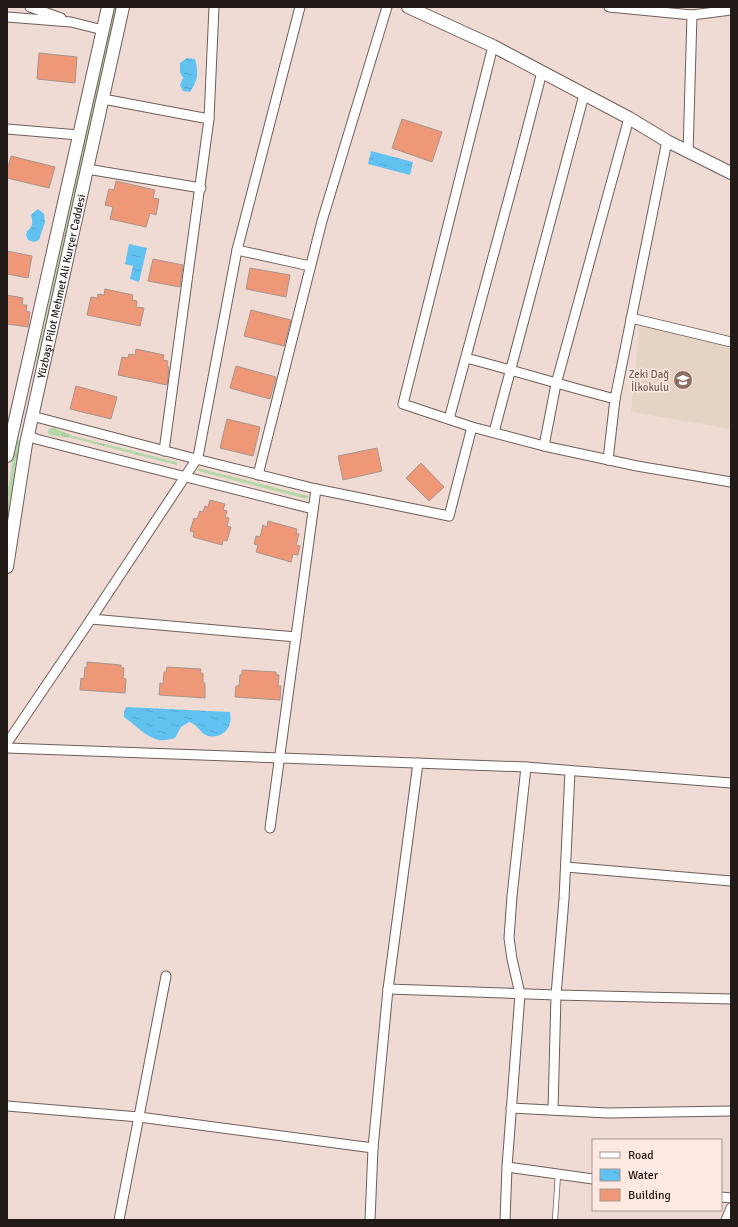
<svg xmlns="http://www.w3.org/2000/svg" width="738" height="1227" viewBox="0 0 738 1227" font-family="Signika,sans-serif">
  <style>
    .education { fill: #e5d3c3 }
    .grass { fill: url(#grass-tufts) }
    .water { fill: url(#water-ripples) }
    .building { fill: #ef9877; stroke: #a7958e }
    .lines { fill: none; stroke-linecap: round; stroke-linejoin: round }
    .service-casing { stroke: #6f5e58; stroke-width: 6 }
    .minor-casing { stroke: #6f5e58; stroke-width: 11 }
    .secondary-casing { stroke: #6f5e58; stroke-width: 14 }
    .service { stroke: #fff; stroke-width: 4.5 }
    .minor { stroke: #fff; stroke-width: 9 }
    .secondary { stroke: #fff; stroke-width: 12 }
    .labels { text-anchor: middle; stroke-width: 3; stroke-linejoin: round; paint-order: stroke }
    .street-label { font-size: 11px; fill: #211a17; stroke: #fde9e1 }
    .education-label { font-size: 11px; fill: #785e54; stroke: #fde9e1; text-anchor: end }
  </style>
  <defs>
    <pattern id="grass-tufts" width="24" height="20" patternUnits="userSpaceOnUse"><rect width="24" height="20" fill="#b4d8a8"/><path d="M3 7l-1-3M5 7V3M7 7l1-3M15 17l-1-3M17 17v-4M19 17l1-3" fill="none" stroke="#9ab990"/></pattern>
    <pattern id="water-ripples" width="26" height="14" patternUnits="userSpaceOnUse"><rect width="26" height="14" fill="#61c2f2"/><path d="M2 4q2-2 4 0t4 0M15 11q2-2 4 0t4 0" fill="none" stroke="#54a6cf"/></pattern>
  </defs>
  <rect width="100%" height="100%" fill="#f0dbd4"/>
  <path class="education" d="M640,325l91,23v81l-100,-17z"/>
  <g class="grass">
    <path d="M114,7h3l-78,356 -2,5 -1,-5z"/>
    <path d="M52,427l21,9 104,26v3l-105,-27 -23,-3 -1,-5z"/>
    <path d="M16,439l4,2 -13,82v-27z"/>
    <path d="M198,468l110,28 -1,3 -109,-28z"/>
  </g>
  <g class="water">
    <path d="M187,58l8,1c4,14 3,21 -5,33l-7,-1 -3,-6 3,-7 -3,-6v-9z"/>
    <path d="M371,151l42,11 -3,13 -42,-11z"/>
    <path d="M38,209l6,5 1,8 -6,18 -5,2 -6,-2 -2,-5 1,-4c6,-4 6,-8 4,-16l3,-3z"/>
    <path d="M129,244l18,4 -8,34 -9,-3 3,-13 -8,-2z"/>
    <path d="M126,707l104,5c1,6 1,11 -2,16 -4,7 -15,11 -22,7 -7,-3 -7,-10 -17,-13l-8,5 -6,11c-5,1 -11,3 -16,2 -14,-3 -23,-15 -35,-23v-5z"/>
  </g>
  <g class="building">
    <path d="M39,53l38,4 -2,26 -38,-4z"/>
    <path d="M402,119l40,13 -10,30 -40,-14z"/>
    <path d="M11,156l44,11 -6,21 -42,-10v-6z"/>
    <path d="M116,181l39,9 -2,8 6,1 -3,16 -6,-2 -4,14 -36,-8 3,-12 -8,-2 4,-16 5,1z"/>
    <path d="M7,251l25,5 -4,22 -21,-4z"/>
    <path d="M153,259l30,6 -3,22 -32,-6z"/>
    <path d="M250,268l40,7 -4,22 -40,-8z"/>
    <path d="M105,289l28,6 -1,5 5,1 -1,6 8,1 -4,18 -53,-11 4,-18 6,1 1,-4 6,1z"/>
    <path d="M7,295l16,3 -1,7h5l-1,6 4,1 -2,15 -21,-3z"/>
    <path d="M251,310l40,10 -7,26 -40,-10z"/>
    <path d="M136,349l28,6 -1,5 5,1 -1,6h2l-2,18 -49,-10 4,-18 6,1 1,-4 6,1z"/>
    <path d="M236,366l40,11 -6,22 -40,-11z"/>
    <path d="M76,386l41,11 -6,22 -41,-10z"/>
    <path d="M227,419l33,8 -7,29 -33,-8z"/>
    <path d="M377,448l5,23 -39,9 -5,-24z"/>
    <path d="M421,463l23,24 -15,14 -23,-23z"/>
    <path d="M210,500l15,4 -2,6 4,1 -2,6 4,1 -2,8 4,1 -4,14 -4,-1 -1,5 -29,-8 1,-5 -4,-1 4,-13 3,1 3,-8 3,1 2,-6 3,1z"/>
    <path d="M268,521l29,8 -1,4 3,1 -3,11 4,1 -2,9 -5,-1 -2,8 -35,-10 2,-7 -4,-1 2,-8 4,1 3,-12 4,2z"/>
    <path d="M87,662l34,3v3h3l-1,10 3,1 -1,14 -45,-3 1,-12 3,1 1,-12 2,1z"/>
    <path d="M167,667l34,2 -1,4h3v10h2v15l-46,-3 1,-12 3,1 1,-12h2z"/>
    <path d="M242,670l34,2v3h3l-1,11h3l-1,14 -45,-3 1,-11h3l1,-11h2z"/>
  </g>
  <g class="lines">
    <defs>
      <path id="service" d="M555,1220l3,-46"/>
      <g id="minor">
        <path d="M30,7l31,11"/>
        <path d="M609,7l83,8 39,-5"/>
        <path d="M7,17l64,5 32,8"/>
        <path d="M493,46l-90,358 69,23 72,19 93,20 94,16"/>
        <path d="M103,99l106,20"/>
        <path d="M7,129l72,6"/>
        <path d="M688,153l4,-138"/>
        <path d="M87,169l114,19"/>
        <path d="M237,250l73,16"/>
        <path d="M631,318l100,24"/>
        <path d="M466,358c50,13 99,28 149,41"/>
        <path d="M32,416l164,43 120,30 133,27 23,-89"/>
        <path d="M449,419l68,-251 25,-96"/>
        <path d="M494,432l90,-337"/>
        <path d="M28,435l8,4 277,70"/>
        <path d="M544,446l12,-62 73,-266"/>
        <path d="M164,451l45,-332 5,-112"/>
        <path d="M608,460l7,-61 52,-258"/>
        <path d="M258,475l64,-254 65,-214"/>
        <path d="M91,619l205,18"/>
        <path d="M7,743l78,-115 113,-171 39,-207 63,-243"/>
        <path d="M7,748l519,19 205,16"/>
        <path d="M270,828l46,-339"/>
        <path d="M566,867l165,14"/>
        <path d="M388,989l168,6 175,4"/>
        <path d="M7,1106l132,11 234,31 -3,72"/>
        <path d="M511,1108l97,5 123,-2"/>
        <path d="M553,1110l3,-115 8,-96 6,-128"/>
        <path d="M373,1148l15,-159 30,-226"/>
        <path d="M507,1167l86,12"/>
        <path d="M721,1197l10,1"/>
        <path d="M119,1220l47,-244"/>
        <path d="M505,1220l2,-53 13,-173 -8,-35 -3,-21 3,-42 14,-129"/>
        <path d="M726,1220l5,-12"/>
      </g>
      <g id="secondary">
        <path d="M408,7l85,39 136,72 38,23 64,32"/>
        <path d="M7,456l101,-449"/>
        <path id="s1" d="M7,567l19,-123 97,-437"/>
      </g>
    </defs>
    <use href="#service" class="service-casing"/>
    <use href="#minor" class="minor-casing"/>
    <use href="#secondary" class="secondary-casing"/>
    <use href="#service" class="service"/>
    <use href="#minor" class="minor"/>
    <use href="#secondary" class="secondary"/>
  </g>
  <defs>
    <symbol id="school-disc" viewBox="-11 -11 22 22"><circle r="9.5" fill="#8d6e63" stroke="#fde9e1"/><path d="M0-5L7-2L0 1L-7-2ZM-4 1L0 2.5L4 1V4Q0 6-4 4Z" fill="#fff"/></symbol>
  </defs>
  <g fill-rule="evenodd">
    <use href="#school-disc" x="672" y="369" width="22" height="22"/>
  </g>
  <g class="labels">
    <g class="street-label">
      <text dy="4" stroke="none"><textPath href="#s1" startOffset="286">Yüzbaşı Pilot Mehmet Ali Kurçer Caddesi</textPath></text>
    </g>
    <g class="education-label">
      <text x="669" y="378">Zeki Dağ<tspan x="669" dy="13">İlkokulu</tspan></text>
    </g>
  </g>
  <rect width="738" height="1227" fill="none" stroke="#211a17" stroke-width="16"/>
  <rect x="592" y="1139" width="130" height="72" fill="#fde9e1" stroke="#a59690"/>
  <rect x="600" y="1152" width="20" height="6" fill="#ffffff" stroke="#a59690"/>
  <text x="628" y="1159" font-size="12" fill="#211a17">Road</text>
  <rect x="600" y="1169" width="20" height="12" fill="url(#water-ripples)" stroke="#a59690"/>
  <text x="628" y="1179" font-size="12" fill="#211a17">Water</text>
  <rect x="600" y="1189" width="20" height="12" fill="#ef9877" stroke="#a59690"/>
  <text x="628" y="1199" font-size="12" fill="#211a17">Building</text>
</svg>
